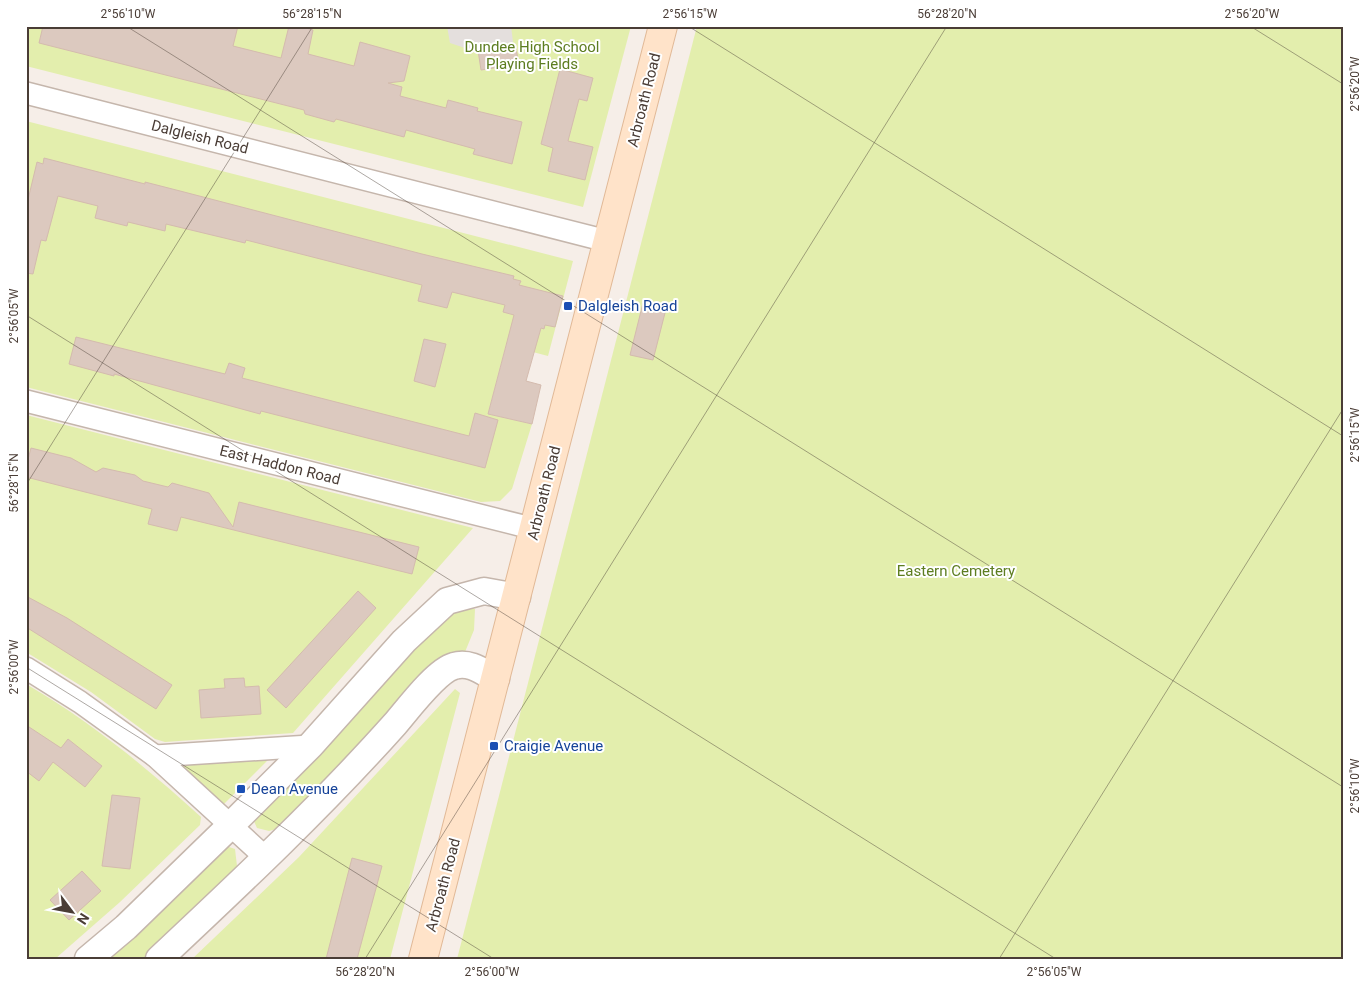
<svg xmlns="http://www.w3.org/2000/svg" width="1369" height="985" viewBox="0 0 1369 985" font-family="Roboto,sans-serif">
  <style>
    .green { fill: #e3eead }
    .parking { fill: #e4dfdd }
    .building { fill: #dcc9bf; stroke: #d4bbae }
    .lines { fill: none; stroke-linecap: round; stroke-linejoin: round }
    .minor-casing { stroke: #c5b6ac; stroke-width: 24 }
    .tertiary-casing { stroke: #c5b6ac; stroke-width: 29 }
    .secondary-casing { stroke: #e1b997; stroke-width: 30 }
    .minor { stroke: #fff; stroke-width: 21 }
    .tertiary { stroke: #fff; stroke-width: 26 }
    .secondary { stroke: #ffe3c9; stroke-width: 28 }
    .ticks { fill: none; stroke: #4a3d36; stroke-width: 1; stroke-opacity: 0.45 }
    .transit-dot { fill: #1a4fb4; stroke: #fff; stroke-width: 2 }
    .labels { text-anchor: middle; stroke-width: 4; stroke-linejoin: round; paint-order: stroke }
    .park-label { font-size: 15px; fill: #5d7d20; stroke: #fff }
    .street-label { font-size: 15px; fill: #4a3d36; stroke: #fff }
    .transit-label { font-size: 15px; fill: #164399; stroke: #fff; text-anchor: start }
    .neatline { fill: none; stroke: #4a3d36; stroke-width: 2 }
    .ticks-label { font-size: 12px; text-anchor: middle; fill: #4a3d36 }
  </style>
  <rect width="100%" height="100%" fill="#f6eee8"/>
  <g class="green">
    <path d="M26,26h605l-48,181 -557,-141z"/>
    <path d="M697,26h646v933h-886z"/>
    <path d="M26,121l547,140 -25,95 -42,-11 -18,69 44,10 -20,65 -12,12 -19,1 -455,-115z"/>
    <path d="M26,415l447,113 -180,205 -128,9 -10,-3 -64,-47 -65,-40z"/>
    <path d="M463,608l12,1 -1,21 -9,22 -23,4 -69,78 -93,94 -11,3 -12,-3 -4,-9 168,-179 31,-28z"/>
    <path d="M26,684c64,37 121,84 175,133l-1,8 -80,77 -65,57h-29z"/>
    <path d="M455,689l5,4 -70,266h-198l107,-102z"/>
    <path d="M270,758l-48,48 -47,-42z"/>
    <path d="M226,846l9,3 2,17 -5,11 -87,82h-42z"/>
  </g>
  <path class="parking" d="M447,26h64l2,16 -42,8 -21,-7z"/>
  <g class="building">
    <path d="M43,26h195l-5,20 48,12 8,-32h10l14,4 -5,24 46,12 6,-24 50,14 -6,25 -16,2 14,4 -2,9 46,12 2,-8 30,8 -1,3 45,11 -10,42 -39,-10 2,-5 -69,-19 -2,7 -68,-18 -2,3 -29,-8 -1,-4 -265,-67z"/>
    <path d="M515,44l4,20 -38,6 -3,-20z"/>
    <path d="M560,69l33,9 -6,23 -8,-2 -11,42 25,6 -8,33 -37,-9 5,-23 -12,-4z"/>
    <path d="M44,158l101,26v-2l39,10 238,62 92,22 -1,3 8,2 -2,4 44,11 -8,31 -10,-2 -1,4 -3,-1 -15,53 15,4 -9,39 -44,-10 26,-99 -11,-3 2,-7 -53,-13 -5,16 -29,-7 4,-16 -176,-45 -1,3 -79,-19 -1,7 -37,-9 -1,4 -32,-8 3,-12 -40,-10 -12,45 -5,-1 -8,34 -7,-1v-65l11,-46 6,2z"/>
    <path d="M643,303l23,6 -13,51 -23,-5z"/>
    <path d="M76,337l149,37 4,-11 16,5 -3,10 227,58 6,-23 23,7 -13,48 -224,-57 -1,3 -146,-40v2l-45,-12z"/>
    <path d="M424,339l22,5 -11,43 -21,-6z"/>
    <path d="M31,448l40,10 25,14 7,-4 32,7 8,6 25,6 4,-4 37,10 24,34 6,-25 180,45 -7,27 -231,-57 -4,14 -29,-7 4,-15 -126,-32v-10z"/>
    <path d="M358,591l18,17 -90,100 -19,-18z"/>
    <path d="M26,596l41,22 105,67 -16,24 -130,-82z"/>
    <path d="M244,678l1,9 14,-1 2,28 -60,4 -2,-28 26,-2 -1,-9z"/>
    <path d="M26,725l35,23 7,-9 34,27 -17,21 -32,-25 -14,19 -13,-10z"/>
    <path d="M112,795l28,3 -10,71 -28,-3z"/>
    <path d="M352,858l30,8 -25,93h-31z"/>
    <path d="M82,871l19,20 -32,29 -19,-20z"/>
  </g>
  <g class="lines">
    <defs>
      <g id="minor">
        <path d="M26,93l581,148"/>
        <path d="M26,401l509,128"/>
        <path d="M26,668l54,34 75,54 111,102"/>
        <path d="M155,756l155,-10"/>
      </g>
      <g id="tertiary">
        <path d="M88,959l38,-32 105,-102 79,-79 94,-105 43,-40 37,-10 33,6"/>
        <path d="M159,959c81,-76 162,-152 236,-235 13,-15 41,-53 59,-58 16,-5 29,6 42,13"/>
      </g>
      <path id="secondary" d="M423,959l240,-933"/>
    </defs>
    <use href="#minor" class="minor-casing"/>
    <use href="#tertiary" class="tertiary-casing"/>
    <use href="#secondary" class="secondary-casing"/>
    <use href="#minor" class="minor"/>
    <use href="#tertiary" class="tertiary"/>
    <use href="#secondary" class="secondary"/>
  </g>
  <path class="ticks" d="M126,26l1217,761M688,26l655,410M1250,26l93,58M26,315l1030,644M26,485l287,-459M26,667l468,292M365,959l582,-933M999,959l344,-550"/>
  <g class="transit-dot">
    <rect x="563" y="301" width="10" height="10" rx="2.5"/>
    <rect x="489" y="741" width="10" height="10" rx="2.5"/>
    <rect x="236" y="784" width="10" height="10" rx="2.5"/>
  </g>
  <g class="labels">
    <g class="park-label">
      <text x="532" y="52">Dundee High School<tspan x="532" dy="17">Playing Fields</tspan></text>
      <text x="956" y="576">Eastern Cemetery</text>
    </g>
    <g class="street-label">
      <text transform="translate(644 100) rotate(-76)" y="5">Arbroath Road</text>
      <text transform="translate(200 137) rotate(14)" y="5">Dalgleish Road</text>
      <text transform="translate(280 465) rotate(14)" y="5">East Haddon Road</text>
      <text transform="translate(544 493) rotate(-76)" y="5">Arbroath Road</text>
      <text transform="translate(443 885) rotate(-75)" y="5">Arbroath Road</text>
    </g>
    <g class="transit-label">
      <text x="578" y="311">Dalgleish Road</text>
      <text x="504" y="751">Craigie Avenue</text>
      <text x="251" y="794">Dean Avenue</text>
    </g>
  </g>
  <rect width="1369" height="985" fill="none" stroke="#ffffff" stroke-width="55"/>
  <g transform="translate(72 912) rotate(122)" stroke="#ffffff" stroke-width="4" paint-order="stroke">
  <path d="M0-4L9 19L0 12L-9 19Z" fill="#4a3d36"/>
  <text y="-8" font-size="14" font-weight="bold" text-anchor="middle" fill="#4a3d36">N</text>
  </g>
  <rect x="28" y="28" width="1314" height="930" class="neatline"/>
  <g class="ticks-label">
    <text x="128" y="18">2°56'10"W</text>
    <text x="312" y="18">56°28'15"N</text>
    <text x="690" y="18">2°56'15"W</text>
    <text x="947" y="18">56°28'20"N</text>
    <text x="1252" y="18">2°56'20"W</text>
    <text transform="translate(1355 84) rotate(-90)" y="4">2°56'20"W</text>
    <text transform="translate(14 316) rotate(-90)" y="4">2°56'05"W</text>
    <text transform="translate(1355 435) rotate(-90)" y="4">2°56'15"W</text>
    <text transform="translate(14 483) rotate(-90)" y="4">56°28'15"N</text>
    <text transform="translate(14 667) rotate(-90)" y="4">2°56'00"W</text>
    <text transform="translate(1355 786) rotate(-90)" y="4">2°56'10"W</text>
    <text x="365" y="976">56°28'20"N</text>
    <text x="492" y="976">2°56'00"W</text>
    <text x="1054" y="976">2°56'05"W</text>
  </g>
</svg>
